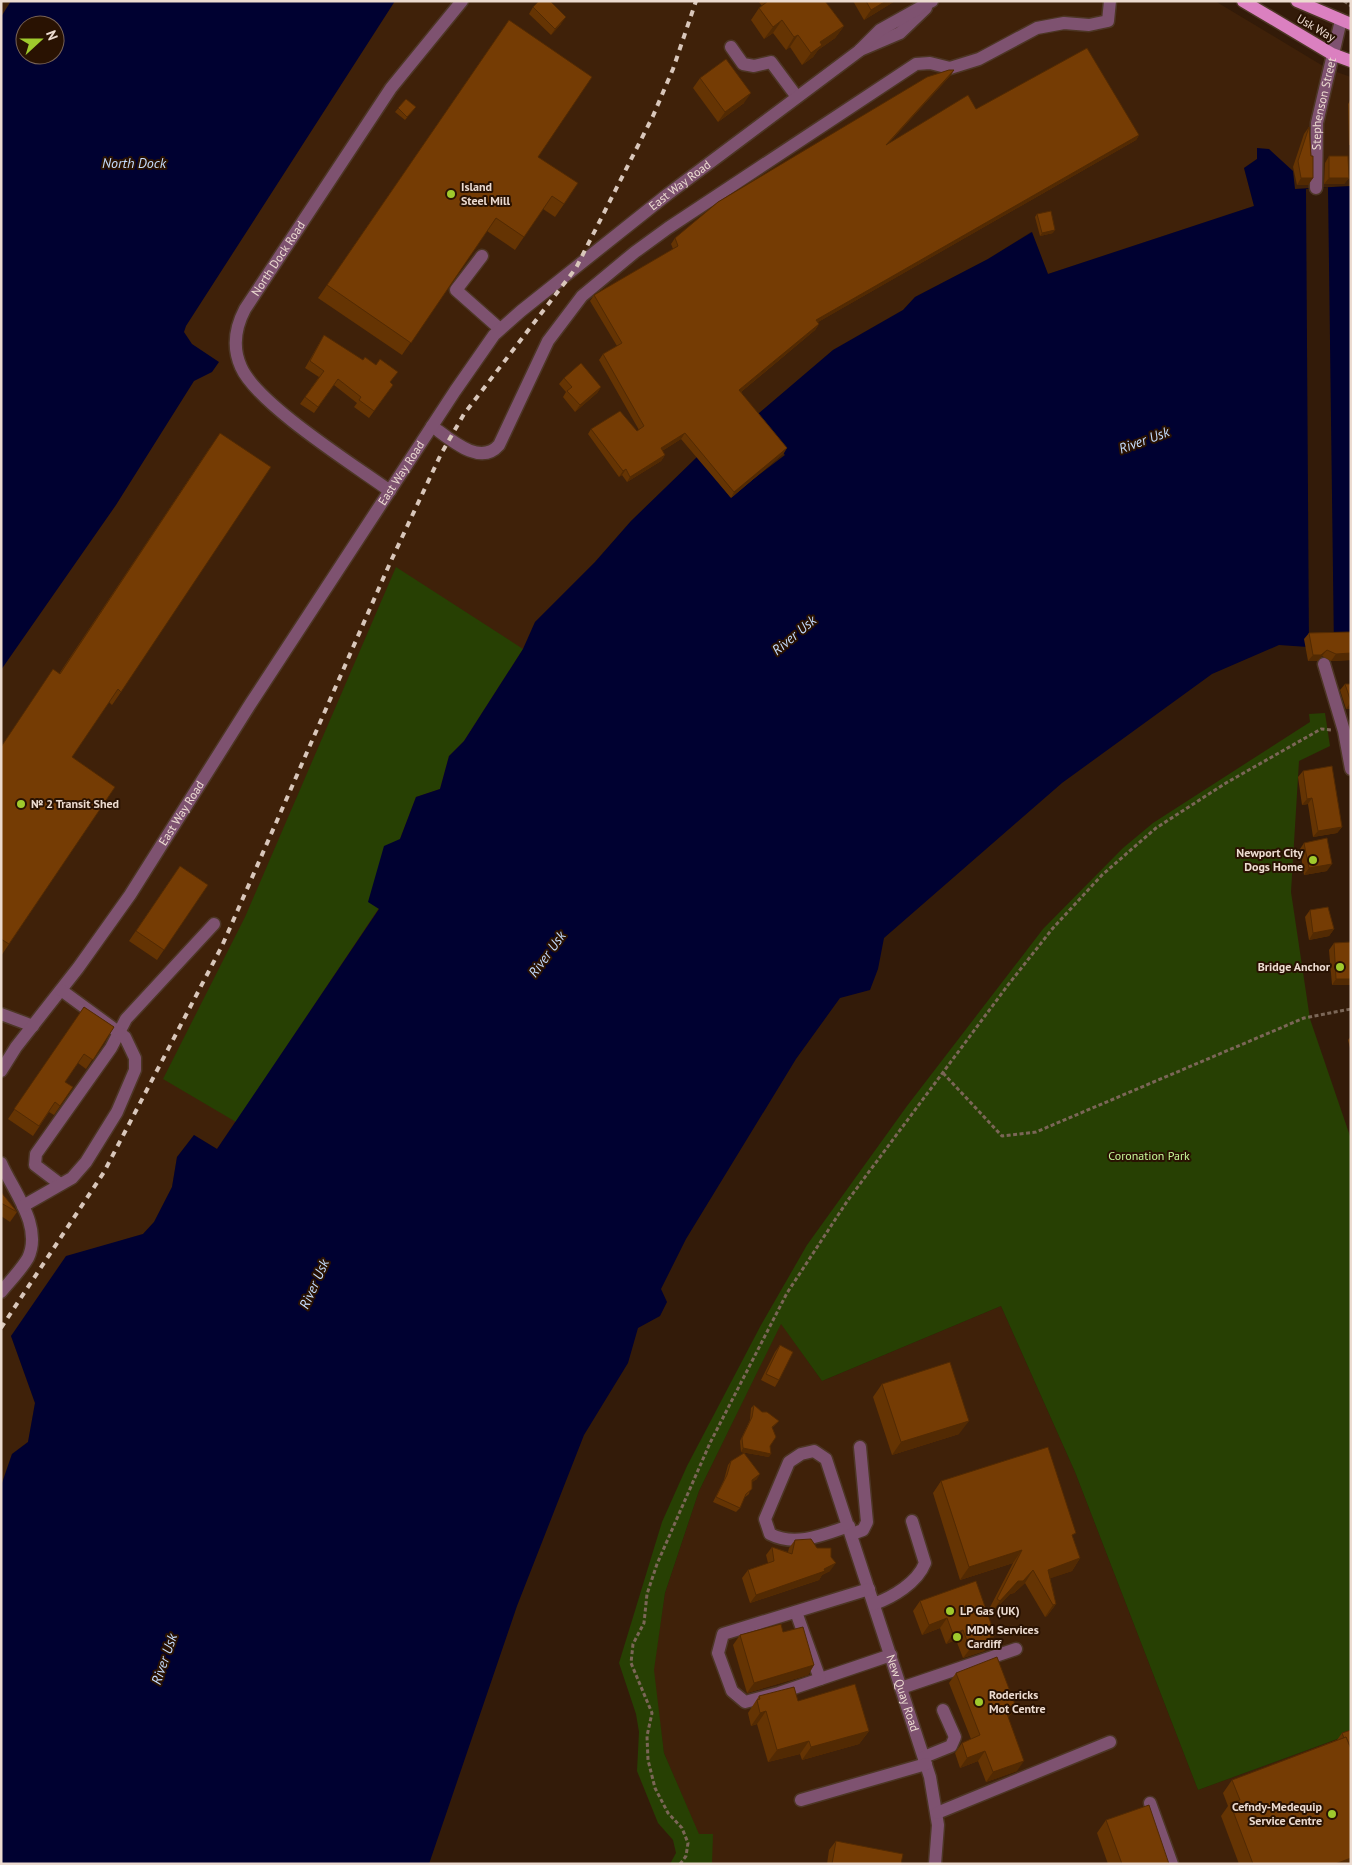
<svg xmlns="http://www.w3.org/2000/svg" width="1352" height="1865" viewBox="0 0 1352 1865" font-family="'PT Sans',sans-serif">
  <style>
    .built { fill: #3f2109; fill-rule: evenodd }
    .green { fill: #274003 }
    .water { fill: #000131; fill-rule: evenodd }
    .pier { fill: #331b09 }
    .lines { fill: none; stroke-linecap: round; stroke-linejoin: round }
    .minor-casing { stroke: #4d3625; stroke-width: 15 }
    .major-casing { stroke: #4d3625; stroke-width: 15 }
    .path { stroke: #7b6657; stroke-width: 3; stroke-dasharray: 4 2.5; stroke-linecap: butt }
    .minor { stroke: #7e5270; stroke-width: 12 }
    .major { stroke: #db80c0; stroke-width: 12 }
    .rail { stroke: #d9c7bb; stroke-width: 4; stroke-dasharray: 6 6; stroke-linecap: butt }
    .wall { fill: #653403 }
    .shaded-wall { fill: #522a03 }
    .building { fill: #753c04; stroke: #522a03 }
    .poi-dot { fill: #9fca2d; stroke: #291202; stroke-width: 2 }
    .labels { text-anchor: middle; stroke-width: 4; stroke-linejoin: round; paint-order: stroke }
    .street-label { font-size: 12px; fill: #ecdbd0; stroke: #291202 }
    .poi-label { font-size: 12px; font-weight: bold; fill: #ecdbd0; stroke: #291202; text-anchor: start }
    .park-label { font-size: 12px; fill: #c6f698; stroke: #291202 }
    .water-label { font-size: 14px; font-style: italic; fill: #c4dbfc; stroke: #291202 }
  </style>
  <rect width="100%" height="100%" fill="#331b09"/>
  <g class="built">
    <path d="M1,1h1214l113,68 23,8v109l-56,3 -38,-41v11l-13,9 10,38 -206,68 -17,-42 -43,27 -73,38 -12,13 -70,40 -81,70 33,35 -55,42 -32,-40 -67,64 -36,41 -60,60 -12,27 -32,47 -51,93 -24,8 -16,42 -21,69 -162,241 -23,-14 -17,22 -5,30 -18,35 -11,12 -20,6 -112,96 24,67 -7,39 -16,12 -11,32zM25,25h30v30h-30z"/>
    <path d="M1001,1306l74,166 123,318 153,-56v130h-640l-47,-111 -11,-81 12,-79 34,-102 82,-168 41,58z"/>
  </g>
  <g class="green">
    <path d="M396,567l127,82 -59,92 -15,15 -9,33 -24,8 -16,42 -21,69 -143,214 -73,-43 82,-162z"/>
    <path d="M1325,713l5,33 -31,15 -8,131 19,127 41,120v595l-153,56 -123,-318 -74,-166 -179,75 -41,-57 -82,167 -34,102 -11,77 10,83 35,81h14l-1,30h-42l6,-11 -3,-13 -15,-17 -21,-52 2,-39 -3,-18 -17,-51 43,-141 25,-56 74,-141 46,-80 100,-139 136,-177 80,-81 30,-25 157,-101 -1,-8z"/>
  </g>
  <g class="water">
    <path d="M11,1h384l-209,325 -2,6 8,12 27,18 -7,10 -18,9 -78,124 -115,165v-653zM25,25h30v30h-30z"/>
    <path d="M1257,148l12,1 24,22 2,18 56,-3v464l-72,-5 -67,29 -150,109 -178,155 -6,31 -8,21 -30,8 -44,61 -110,180 -25,50 6,13 -7,14 -22,12 -10,35 -44,72 -67,171 -88,258h-428v-378l11,-32 16,-12 7,-39 -24,-67 55,-80 77,-22 11,-12 18,-35 5,-30 17,-22 23,14 162,-240 -11,-7 16,-56 16,-7 16,-42 24,-8 9,-33 15,-15 59,-92 12,-27 60,-60 36,-41 67,-65 32,41 55,-42 -33,-36 81,-69 70,-40 12,-13 73,-38 44,-27 16,42 206,-68 -10,-38 13,-9z"/>
  </g>
  <path class="pier" d="M1328,187l6,464 -25,-1 -3,-461z"/>
  <g class="lines">
    <defs>
      <g id="minor">
        <path d="M731,47l12,17 11,2 17,-4 26,35"/>
        <path d="M860,50l40,-17 26,-25"/>
        <path id="s1" d="M1316,188l1,-65 24,-103"/>
        <path d="M482,256l-26,34 44,39"/>
        <path d="M432,426c18,13 48,41 67,19l49,-104 34,-45 53,-44 33,-24 248,-164 14,-1 20,5 29,-9 58,-31 27,-5 25,2 19,-4 2,-20"/>
        <path id="s2" d="M390,491c-36,-26 -133,-87 -149,-124 -9,-20 -6,-39 4,-58l146,-221 71,-87"/>
        <path d="M1324,664l20,67 7,38"/>
        <path d="M1,1014l32,12"/>
        <path id="s3" d="M1,1071l15,-24 62,-79 52,-73 121,-192 204,-312 39,-56 27,-24 147,-117 191,-143 21,-21 52,-29"/>
        <path d="M1,1163c12,28 42,63 27,95 -7,12 -18,23 -27,34"/>
        <path d="M60,1184l-25,-19 1,-11 75,-106 15,-29 88,-95"/>
        <path d="M23,1206l49,-28 14,-16 31,-50 18,-42v-12l-10,-21 -64,-47"/>
        <path id="s4" d="M849,1526c-26,9 -54,21 -79,8l-5,-15 24,-57 12,-8 13,-3 12,8 104,318 8,48 -3,39"/>
        <path d="M852,1534l11,-4 4,-8 -7,-75"/>
        <path d="M869,1589l-146,45 -5,19 14,38 13,11 34,-9 112,-38"/>
        <path d="M874,1604c19,-7 43,-21 51,-41l-13,-42"/>
        <path d="M796,1612l24,67"/>
        <path d="M901,1688l115,-39"/>
        <path d="M924,1757l27,-11 4,-9 -12,-27"/>
        <path d="M801,1800l125,-36"/>
        <path d="M1150,1803l22,61"/>
        <path d="M937,1813l173,-71"/>
      </g>
      <g id="major">
        <path d="M1243,1l89,53 19,7"/>
        <path d="M1297,1l54,23"/>
      </g>
    </defs>
    <use href="#minor" class="minor-casing"/>
    <use href="#major" class="major-casing"/>
    <g class="path">
      <path d="M1344,1l7,5"/>
      <path d="M943,1073l59,63 34,-4 268,-114 47,-9"/>
      <path d="M680,1864l6,-8 2,-13 -6,-15 -14,-15 -13,-25 -7,-28 -1,-24 5,-23 -21,-50 2,-19 11,-21 3,-29 10,-30 53,-121 77,-150 61,-93 160,-215 45,-57 49,-53 54,-47 70,-45 95,-54 10,1"/>
    </g>
    <use href="#minor" class="minor"/>
    <use href="#major" class="major"/>
    <path class="rail" d="M1,1328l103,-156 118,-226 168,-383 51,-109 23,-40 112,-146 77,-152 20,-47 23,-68"/>
  </g>
  <g class="wall">
    <path d="M758,1h67l19,25 -9,12 -17,12 -5,7 -11,8 -12,-18 -4,3 -13,-17 -9,6 -13,-19 8,-12 3,-2z"/>
    <path d="M853,1h42l-31,19z"/>
    <path d="M533,7l28,17 -10,11 -22,-21z"/>
    <path d="M509,20l29,137 26,47 -9,13 -12,-8 -28,41 -28,-19 -85,124 -84,-57z"/>
    <path d="M954,70l-4,6 -62,68 88,-35 163,26 -3,5 -318,182 1,2 -4,6 -74,62 43,61 -53,45 -50,-59 -19,12 3,4 -4,6 -34,21 -5,-7 -3,2 -31,-43 3,-5 46,2 2,-1 -40,-70 4,-6 14,-8 -27,-45 4,-6 79,-46 -2,-5 4,-6z"/>
    <path d="M700,78l44,25 -26,19 -25,-34z"/>
    <path d="M406,99l10,8 -11,13 -10,-8z"/>
    <path d="M1351,99v46h-2l-1,-41z"/>
    <path d="M1309,127l4,51 -5,7h-11l-4,-18 11,-33z"/>
    <path d="M1329,156l20,22 -5,6h-20l1,-21z"/>
    <path d="M1037,214l16,19 -13,3 -5,-19z"/>
    <path d="M324,335l69,50 -24,33 -15,-11 3,-4 -23,-18 -20,28 -14,-9 19,-27 -14,-9z"/>
    <path d="M564,378l37,9 -4,6 -22,19 -12,-15 3,-5 -7,-8z"/>
    <path d="M211,446l-90,246 -9,13 -3,-3 -37,55 43,30 -114,169v-210l58,-72z"/>
    <path d="M1351,632v28l-20,1 -9,-5 -5,5h-9l-4,-22 5,-6z"/>
    <path d="M1345,684h6v25h-5l-6,-19z"/>
    <path d="M1303,771l39,56 -5,6 -24,4 -5,-33 -6,1 -4,-28z"/>
    <path d="M1304,843l23,28 -23,4 -4,-26z"/>
    <path d="M180,866l28,19 -51,75 -28,-19z"/>
    <path d="M1310,910l24,19 -5,7 -20,4 -4,-23z"/>
    <path d="M1334,943l17,42h-19l-3,-35z"/>
    <path d="M84,1007l30,20 -28,42 -8,-6 -13,19 8,5 -19,28 -5,-3 -16,24 -25,-17z"/>
    <path d="M1351,1036v16l-3,-12z"/>
    <path d="M1,1192l16,20 -7,10 -9,-6z"/>
    <path d="M780,1345l-1,35 -4,7 -14,-7 14,-28z"/>
    <path d="M882,1384l77,50 -67,21 -19,-58z"/>
    <path d="M754,1405l8,7 17,9 -7,7 -3,29 -28,-5 -1,-11 10,-21 1,-12z"/>
    <path d="M731,1461l26,18 -5,3 -3,12 -5,4 -4,10 -4,4 -23,-10 11,-22 4,-15z"/>
    <path d="M941,1481l132,57 7,20 -8,13 -22,7 6,26 -9,12 -2,1 -20,-34 -11,10 -4,1 -19,19 -3,-2 25,-48 -53,17 -27,-87z"/>
    <path d="M795,1540l35,31 -8,4 -3,5 -69,23 -8,-25 6,-8 20,-7 -2,-8 6,-8 16,5 1,-4z"/>
    <path d="M920,1601l75,34 -11,16 -21,7 -7,-18 -10,4 -6,-16 -18,7 -9,-24z"/>
    <path d="M783,1632l31,33 -6,10 -61,18 -14,-48 7,-10z"/>
    <path d="M956,1673l60,34 -8,11 9,53 -31,11 -8,-21 -18,7 -5,-15 7,-10 9,-4 -22,-56z"/>
    <path d="M759,1696l39,5 71,30 -10,13 -57,16 -2,-6 -32,8 -11,-38 -6,2 -3,-13z"/>
    <path d="M1351,1730v134h-112l-18,-48 7,-10 -5,-13 9,-13 105,-40 5,-7z"/>
    <path d="M1106,1820l63,44h-61l-11,-31z"/>
    <path d="M836,1841l65,23h-74l2,-14z"/>
  </g>
  <g class="shaded-wall">
    <path d="M886,1h9l-31,19 7,-10z"/>
    <path d="M566,17l-5,7 -10,11 4,-6z"/>
    <path d="M782,20l-9,13 -9,6 9,-12z"/>
    <path d="M844,26l-9,12 -17,12 -5,7 -11,8 9,-12 9,-11z"/>
    <path d="M798,35l-8,12 -4,3 8,-13z"/>
    <path d="M954,70l-4,6 -68,74 4,-5z"/>
    <path d="M751,93l-7,10 -26,19 7,-10z"/>
    <path d="M1139,135l-3,5 -323,185 3,-5z"/>
    <path d="M1301,178h12l-5,7h-11z"/>
    <path d="M1329,178h20l-5,6h-20z"/>
    <path d="M1055,230l-2,3 -13,3 2,-3z"/>
    <path d="M819,324l-4,6 -79,66 3,-6z"/>
    <path d="M601,387l-4,6 -22,19 5,-7z"/>
    <path d="M685,433l-4,6 -24,15 4,-6z"/>
    <path d="M787,448l-3,5 -53,45 3,-6z"/>
    <path d="M665,455l-4,6 -34,21 3,-5z"/>
    <path d="M626,469l-4,6 -3,2 4,-6z"/>
    <path d="M1327,650l-5,6 -5,5h-9l5,-6z"/>
    <path d="M1351,653v7l-20,1 5,-7z"/>
    <path d="M1351,702v7h-5z"/>
    <path d="M1312,798l-4,6 -6,1 5,-6z"/>
    <path d="M1342,827l-5,6 -24,4 5,-6z"/>
    <path d="M1332,864l-5,7 -23,4 5,-7z"/>
    <path d="M1334,929l-5,7 -20,4 4,-7z"/>
    <path d="M1336,979h15v6h-19z"/>
    <path d="M969,1421l-10,13 -67,21 9,-13z"/>
    <path d="M743,1448l28,6 -2,3 -28,-5z"/>
    <path d="M760,1474l-3,5 -9,6 4,-5z"/>
    <path d="M1022,1550l-9,13 -53,17 9,-13z"/>
    <path d="M1080,1558l-8,13 -32,11 8,-12z"/>
    <path d="M836,1563l-6,8 -8,4 -3,5 -69,23 6,-8 68,-26z"/>
    <path d="M1033,1570l-8,13 -11,10 -4,1 -19,19 9,-12 18,-20z"/>
    <path d="M1056,1604l-9,12 -2,1 8,-12z"/>
    <path d="M947,1618l-7,10 -18,7 7,-10z"/>
    <path d="M963,1630l-7,10 -10,4 7,-10z"/>
    <path d="M995,1635l-11,16 -21,7 7,-9 20,-12z"/>
    <path d="M814,1665l-6,10 -61,18 7,-10z"/>
    <path d="M1016,1707l-7,10 -10,4 7,-10z"/>
    <path d="M766,1711l-9,13 -6,2 9,-13z"/>
    <path d="M869,1731l-10,13 -57,16 9,-13z"/>
    <path d="M809,1741l-9,13 -32,8 9,-12z"/>
    <path d="M985,1751l-7,10 -18,7 7,-10z"/>
    <path d="M1024,1761l-7,10 -31,11 7,-10z"/>
    <path d="M1351,1858v6h-16z"/>
  </g>
  <g class="building">
    <path d="M539,1h11l16,16 -11,12 -22,-22z"/>
    <path d="M768,1h57l19,25 -24,16 2,3 -11,8 -13,-18 -4,2 -12,-17 -9,7 -14,-19z"/>
    <path d="M866,1h20l-15,9z"/>
    <path d="M509,20l83,57 -54,80 40,26 -14,21 -12,-8 -28,41 -28,-19 -85,125 -84,-58z"/>
    <path d="M1087,48l52,87 -323,185 3,4 -80,66 48,58 -53,44 -49,-59 -24,15 4,7 -35,22 -4,-8 -3,2 -32,-42 29,-18 17,20 7,-5 -41,-72 19,-11 -28,-48 84,-49 -3,-8 43,-36 209,-125 22,-7h5l-68,75 82,-50 8,14z"/>
    <path d="M726,59l25,34 -26,19 -25,-34z"/>
    <path d="M406,99l10,8 -9,10 -9,-9z"/>
    <path d="M1309,127l2,29h2v22h-12l-3,-17z"/>
    <path d="M1329,156h19l1,22h-20z"/>
    <path d="M1051,211l4,19 -13,3 -5,-19z"/>
    <path d="M324,335l39,25 2,-3 11,8 4,-6 18,13 -8,10 3,3 -19,26 -15,-11 2,-3 -23,-18 -20,28 -13,-10 19,-26 -14,-10z"/>
    <path d="M581,363l20,24 -21,18 -13,-14 5,-4 -8,-9z"/>
    <path d="M220,433l51,34 -150,225 -3,-3 -46,68 43,30 -106,157 -8,-5v-192l52,-78 7,5z"/>
    <path d="M1351,632v21l-15,1 -9,-4 -6,5h-8l-4,-22z"/>
    <path d="M1345,684h6v18z"/>
    <path d="M1332,766l10,61 -24,4 -6,-33 -5,1 -4,-28z"/>
    <path d="M1327,838l5,26 -23,4 -5,-25z"/>
    <path d="M180,866l28,19 -44,65 -28,-19z"/>
    <path d="M1328,907l6,22 -21,4 -3,-23z"/>
    <path d="M1351,942v37h-15l-2,-36z"/>
    <path d="M84,1007l30,20 -21,33 -9,-6 -19,28 8,5 -13,19 -5,-4 -16,24 -25,-17z"/>
    <path d="M1,1192l16,20 -16,-9z"/>
    <path d="M780,1345l13,7 -14,28 -13,-6z"/>
    <path d="M950,1362l19,59 -68,21 -19,-58z"/>
    <path d="M754,1405l8,7h5l12,9 -7,6 4,10 -6,9 1,8 -28,-6 -1,-10 10,-21z"/>
    <path d="M1048,1447l28,86 -4,2 8,23 -32,12 8,34 -3,1 -20,-35 -10,11h-5l-18,20 -3,-2 25,-49 -53,17 -28,-86z"/>
    <path d="M744,1453l16,21 -8,6v9l-6,5 -6,14 -24,-11 11,-22 4,-14z"/>
    <path d="M811,1539l6,9h14v9l5,6 -12,6 1,2 -69,24 -8,-25 26,-9 -2,-14 20,7 3,-14z"/>
    <path d="M976,1581l19,54 -5,2 1,4 -21,8 -7,-19 -10,4 -6,-16 -18,7 -9,-24z"/>
    <path d="M781,1624l2,8 20,-5 11,38 -60,18 -14,-48z"/>
    <path d="M997,1657l19,50 -10,4 18,50 -31,11 -8,-21 -18,7 -5,-15 18,-8 -24,-62z"/>
    <path d="M855,1684l14,47 -58,16 -2,-6 -32,9 -11,-39 -6,2 -3,-13 3,-1 -1,-3 35,-9 4,14z"/>
    <path d="M1351,1730v14l-2,1 -3,-8 -2,1 -2,-5z"/>
    <path d="M1346,1737l5,12v109l-16,6h-82l-23,-61 10,-3 -8,-20z"/>
    <path d="M1149,1805l20,59h-47l-16,-44z"/>
    <path d="M836,1841l67,13 -2,10h-69z"/>
  </g>
  <g class="poi-dot">
    <circle cx="451" cy="194" r="5"/>
    <circle cx="21" cy="804" r="5"/>
    <circle cx="1313" cy="860" r="5"/>
    <circle cx="1340" cy="967" r="5"/>
    <circle cx="950" cy="1611" r="5"/>
    <circle cx="957" cy="1637" r="5"/>
    <circle cx="979" cy="1702" r="5"/>
    <circle cx="1332" cy="1814" r="5"/>
  </g>
  <g class="labels">
    <g class="street-label">
      <text transform="translate(1316 28) rotate(30)" y="4">Usk Way</text>
      <text dy="4" stroke="none"><textPath href="#s1" startOffset="85">Stephenson Street</textPath></text>
      <text dy="4" stroke="none"><textPath href="#s3" startOffset="1125">East Way Road</textPath></text>
      <text dy="4" stroke="none"><textPath href="#s2" startOffset="316">North Dock Road</textPath></text>
      <text dy="4" stroke="none"><textPath href="#s3" startOffset="720">East Way Road</textPath></text>
      <text dy="4" stroke="none"><textPath href="#s3" startOffset="315">East Way Road</textPath></text>
      <text dy="4" stroke="none"><textPath href="#s4" startOffset="448">New Quay Road</textPath></text>
    </g>
    <g class="poi-label">
      <text x="461" y="191">Island<tspan x="461" dy="14">Steel Mill</tspan></text>
      <text x="31" y="808">№ 2 Transit Shed</text>
      <text x="1303" y="857" text-anchor="end">Newport City<tspan x="1303" dy="14">Dogs Home</tspan></text>
      <text x="1330" y="971" text-anchor="end">Bridge Anchor</text>
      <text x="960" y="1615">LP Gas (UK)</text>
      <text x="967" y="1634">MDM Services<tspan x="967" dy="14">Cardiff</tspan></text>
      <text x="989" y="1699">Rodericks<tspan x="989" dy="14">Mot Centre</tspan></text>
      <text x="1322" y="1811" text-anchor="end">Cefndy-Medequip<tspan x="1322" dy="14">Service Centre</tspan></text>
    </g>
    <g class="park-label">
      <text x="1149" y="1160">Coronation Park</text>
    </g>
    <g class="water-label">
      <text x="134" y="168">North Dock</text>
      <text transform="translate(1144 440) rotate(-20)" y="5">River Usk</text>
      <text transform="translate(794 635) rotate(-40)" y="5">River Usk</text>
      <text transform="translate(547 954) rotate(-54)" y="5">River Usk</text>
      <text transform="translate(314 1284) rotate(-66)" y="5">River Usk</text>
      <text transform="translate(164 1659) rotate(-71)" y="5">River Usk</text>
    </g>
  </g>
  <rect width="1352" height="1865" fill="none" stroke="#ecdbd0" stroke-width="5"/>
  <g transform="translate(40 40) rotate(69)"><circle r="24" fill="#291202" stroke="#776254"/>
  <path d="M0-4L9 19L0 12L-9 19Z" fill="#9fca2d"/>
  <text y="-8" font-size="14" font-weight="bold" text-anchor="middle" fill="#ecdbd0">N</text>
  </g>
</svg>
